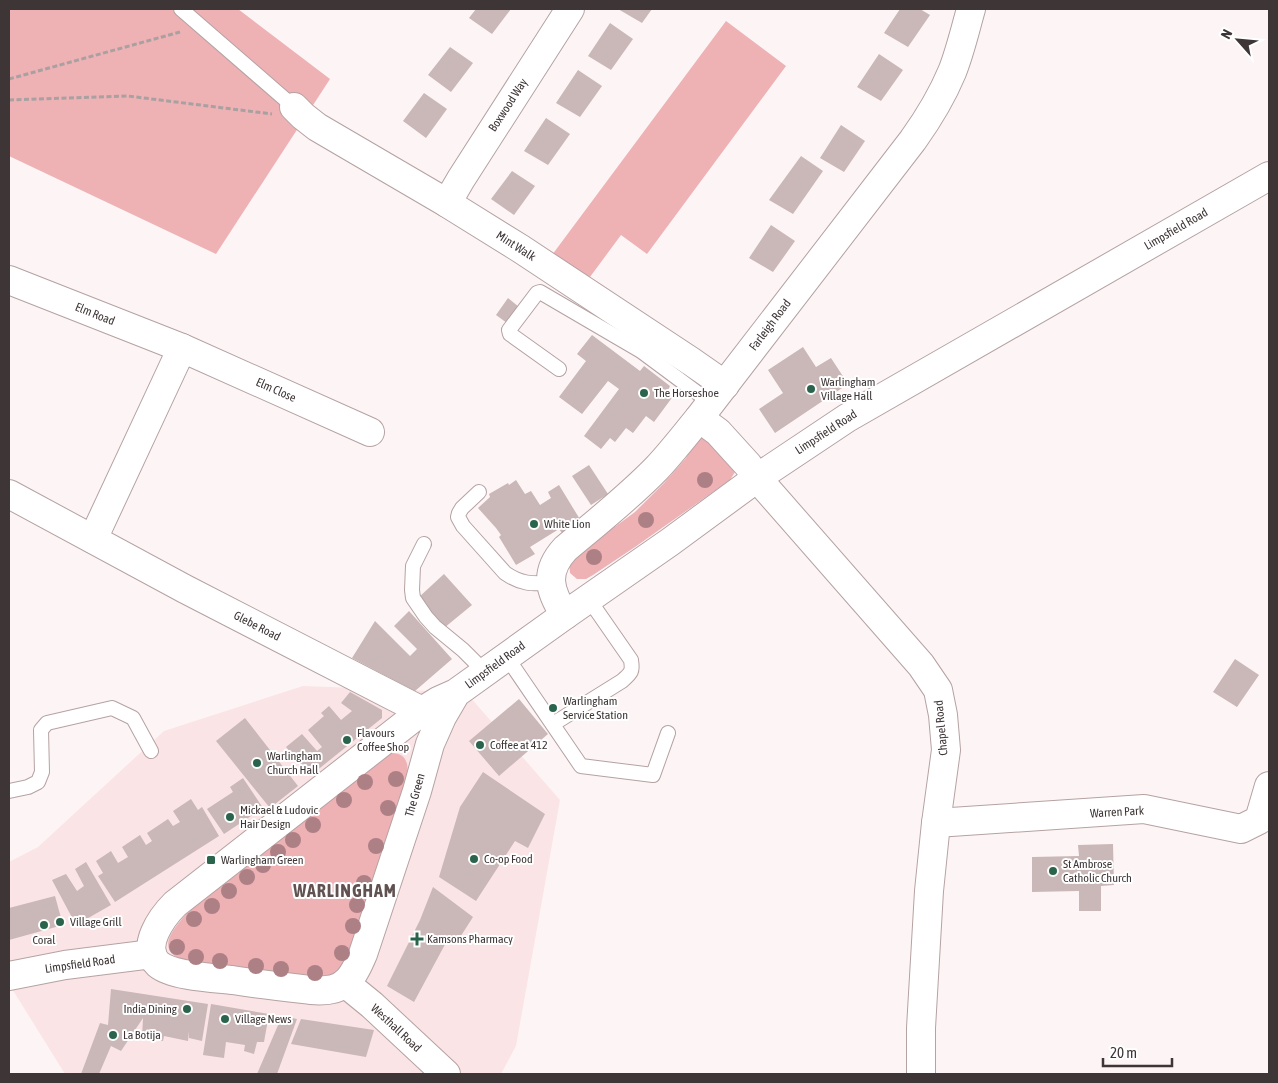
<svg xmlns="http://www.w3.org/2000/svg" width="1278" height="1083" viewBox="0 0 1278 1083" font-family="'Asap Condensed',sans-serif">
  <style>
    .built { fill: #fbe4e5 }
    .green { fill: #eeb1b4 }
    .building { fill: #cab7b7 }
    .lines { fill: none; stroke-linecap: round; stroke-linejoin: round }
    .lane-casing { stroke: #b5a2a3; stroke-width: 16 }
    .street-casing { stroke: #b5a2a3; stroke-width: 30 }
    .secondary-casing { stroke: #b5a2a3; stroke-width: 30 }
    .path { stroke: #a9a1a1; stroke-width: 3; stroke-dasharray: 5 2.5; stroke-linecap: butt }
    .lane { stroke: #fff; stroke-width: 14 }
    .street { stroke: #fff; stroke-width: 28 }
    .secondary { stroke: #fff; stroke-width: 28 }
    .tree { fill: #ad8085 }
    .poi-dot { fill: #2a644d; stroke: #fff; stroke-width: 2 }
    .labels { text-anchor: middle; stroke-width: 4; stroke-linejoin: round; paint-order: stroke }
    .street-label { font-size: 12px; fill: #3e3636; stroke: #fff }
    .poi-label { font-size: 12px; fill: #3e3636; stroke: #fff; text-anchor: start }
    .district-label { font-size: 18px; font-weight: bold; letter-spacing: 1px; fill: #615151; stroke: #fff }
  </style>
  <rect width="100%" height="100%" fill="#fdf5f5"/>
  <path class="built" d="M303,686l133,5 27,-2 97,111 -44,246 -15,28h-436l-56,-90v-122l29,-15 126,-116z"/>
  <g class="green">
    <path d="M9,9h229l92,70 -114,175 -207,-98z"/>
    <path d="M726,21l60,45 -139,188 -26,-19 -34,46 -35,-26z"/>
    <path d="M704,435l31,37 -5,8 -95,67 -42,28 -7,4h-9l-7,-6 -1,-11 13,-18 34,-18 19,-14 29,-29 14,-16 8,-9 9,-18z"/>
    <path d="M389,753c19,-1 20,12 18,28l-54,170 -21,29 -147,-18c-5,-3 -14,-7 -16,-13 -5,-12 14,-31 21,-39l191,-153z"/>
  </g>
  <g class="building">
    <path d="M476,9h35l-19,25 -23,-16z"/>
    <path d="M618,9h34l-10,14z"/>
    <path d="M900,9h20l10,6 -22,32 -24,-14z"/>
    <path d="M610,23l23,16 -22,31 -23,-14z"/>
    <path d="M450,47l23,16 -22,29 -23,-17z"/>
    <path d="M879,54l24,16 -22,31 -24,-14z"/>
    <path d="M578,70l24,16 -22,31 -24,-14z"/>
    <path d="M424,93l23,16 -21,29 -23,-17z"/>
    <path d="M546,118l24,16 -22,31 -24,-14z"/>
    <path d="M841,125l24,16 -21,31 -24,-14z"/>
    <path d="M801,156l22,15 -30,43 -24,-14z"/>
    <path d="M512,171l23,15 -21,29 -23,-16z"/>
    <path d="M771,225l24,16 -22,31 -24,-14z"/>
    <path d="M508,298l11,9 -12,16 -11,-8z"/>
    <path d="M592,335l48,36 4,-5 26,20 -2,4 6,5 -20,27 -8,-6 -13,17 -7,-5 -11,14 -5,-4 -9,11 -17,-13 35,-47 -11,-8 -26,33 -23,-17 27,-36 -9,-7z"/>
    <path d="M803,347l13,20 15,-9 17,26 -73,49 -16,-24 24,-16 -15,-23z"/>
    <path d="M589,465l19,29 -17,11 -19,-29z"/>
    <path d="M516,480l9,14 6,-3 9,14 11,-7 -3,-6 11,-7 22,36 -19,12 -3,-4 -29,18 5,7 -19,11 -17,-28 2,-2 -5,-7 -18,-20 12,-11 -1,-3 19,-11 1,2z"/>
    <path d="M444,574l28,31 -28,23 -26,-30z"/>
    <path d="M409,611l43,48 -37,32 -63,-33 23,-37 35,35 7,-7 -23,-23z"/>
    <path d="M1235,659l24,16 -22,32 -24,-15z"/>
    <path d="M350,692l32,18v8l-72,58 -24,-29 16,-13 15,17 5,-4 -14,-17 16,-14 -3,-3 8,-7 12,14 11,-9 -11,-8z"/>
    <path d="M519,699l29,35 -49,42 -30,-35z"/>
    <path d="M245,718l53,68 -28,22 -54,-67z"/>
    <path d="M483,772l62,42 -17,34 -13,-7 -39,60 -37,-24 21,-70z"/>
    <path d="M243,778l20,30 -39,26 -17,-25 26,-17 -3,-5z"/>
    <path d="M191,799l7,11 4,-3 17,29 -104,66 -17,-26 5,-3 -7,-12 15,-10 7,12 10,-6 -6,-10 18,-12 6,10 6,-4 -5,-8 21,-14 5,7 7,-4 -7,-11z"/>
    <path d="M1113,844l1,41 -13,1v25h-22v-20l-47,1v-35l47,-1 -1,-11z"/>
    <path d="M86,862l25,43 -35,20 -24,-45 14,-6 11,17 7,-5 -9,-17z"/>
    <path d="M433,887l40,30 -16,25 -8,-5 -35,65 -27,-16 33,-66z"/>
    <path d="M55,896l8,29 -54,15v-32z"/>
    <path d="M111,989l97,15 -6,37 -13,-3v-7l-1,10 -24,-5 -1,5 -21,-4 1,-19 -22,33 -10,-5 -12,28h-18l19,-51 8,2z"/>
    <path d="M211,1004l58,10 -5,28h-7l-3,12 -10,-3 1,-6 -19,-3 -2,16 -21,-3z"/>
    <path d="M282,1016l15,3 -20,55h-20z"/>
    <path d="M301,1019l73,11 -8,27 -75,-13z"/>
  </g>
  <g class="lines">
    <defs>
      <g id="lane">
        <path d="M181,9l113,98"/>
        <path d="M559,369l-49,-35 -1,-4 28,-37 3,-1 101,59 70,52"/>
        <path d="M479,492l-17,16 -3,5 -1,4 5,9 42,47c16,11 26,11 45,10"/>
        <path d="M424,544l-11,22 -1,24 1,8 13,19 9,10 28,23 22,22"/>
        <path d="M506,656l75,110 72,9 15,-42"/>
        <path d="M553,724l69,-43c9,-8 11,-9 9,-21l-43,-62"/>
        <path d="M9,791l19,-4 10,-5 4,-10 -1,-42 6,-7 65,-15 21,10 18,33"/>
      </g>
      <g id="street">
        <path d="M294,107l9,9 14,11 130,76 74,46 171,113 33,23"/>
        <path d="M447,203l14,-24 109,-170"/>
        <path d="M9,280l173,68 188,84"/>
        <path d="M757,478l164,187 17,25 5,25 3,35 -10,73 -7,68 -8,137v46"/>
        <path d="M9,494l176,95 237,122"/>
        <path d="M93,539l89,-191"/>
        <path d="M936,823l208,-14 97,20 18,-9 10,-34"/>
      </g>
      <g id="secondary">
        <path d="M699,418l19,14 30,33 9,13"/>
        <path d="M565,615c-16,-24 -21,-43 0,-66 31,-26 64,-52 92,-81 15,-16 28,-33 42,-50l214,-278c15,-21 29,-44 39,-68 8,-20 13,-42 19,-63"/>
        <path d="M456,693l-14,24 -12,27 -13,47 -54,163c-12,28 -20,39 -52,36 -26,-3 -53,-6 -79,-10 -19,-2 -60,-4 -74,-16 -18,-17 4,-47 17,-60l247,-193 16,-10 18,-8 109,-78 105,-73 87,-64 90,-60 422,-242"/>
        <path d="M9,976l56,-11 87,-11"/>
        <path d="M345,983l27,22 74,69"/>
      </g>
    </defs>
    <use href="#lane" class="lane-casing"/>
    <use href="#street" class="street-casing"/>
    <use href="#secondary" class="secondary-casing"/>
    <g class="path">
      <path d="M9,79l171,-47"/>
      <path d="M9,100l119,-4 144,18"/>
    </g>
    <use href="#lane" class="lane"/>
    <use href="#street" class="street"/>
    <use href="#secondary" class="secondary"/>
  </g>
  <g class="tree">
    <circle cx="705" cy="480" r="8"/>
    <circle cx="646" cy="520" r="8"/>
    <circle cx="594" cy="557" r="8"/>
    <circle cx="396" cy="779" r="8"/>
    <circle cx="365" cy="782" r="8"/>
    <circle cx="344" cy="800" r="8"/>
    <circle cx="388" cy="808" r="8"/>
    <circle cx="313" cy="825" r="8"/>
    <circle cx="293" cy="840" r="8"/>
    <circle cx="376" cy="846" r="8"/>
    <circle cx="278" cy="852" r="8"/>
    <circle cx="263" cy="865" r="8"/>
    <circle cx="247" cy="877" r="8"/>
    <circle cx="364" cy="883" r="8"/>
    <circle cx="229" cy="891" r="8"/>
    <circle cx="357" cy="905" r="8"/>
    <circle cx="212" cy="906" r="8"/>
    <circle cx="194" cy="919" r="8"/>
    <circle cx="353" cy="926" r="8"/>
    <circle cx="177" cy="947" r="8"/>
    <circle cx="342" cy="953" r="8"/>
    <circle cx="196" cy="957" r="8"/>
    <circle cx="220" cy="961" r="8"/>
    <circle cx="256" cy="966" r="8"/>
    <circle cx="281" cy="969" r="8"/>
    <circle cx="315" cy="973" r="8"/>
  </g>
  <g class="poi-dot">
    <circle cx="811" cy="389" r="5"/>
    <circle cx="644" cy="393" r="5"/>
    <circle cx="534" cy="524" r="5"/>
    <circle cx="553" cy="708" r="5"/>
    <circle cx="347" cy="740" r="5"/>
    <circle cx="480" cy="745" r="5"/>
    <circle cx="257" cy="763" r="5"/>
    <circle cx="230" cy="817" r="5"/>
    <circle cx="474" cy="859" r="5"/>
    <rect x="206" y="855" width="10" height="10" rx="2.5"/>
    <circle cx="1053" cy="871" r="5"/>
    <circle cx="60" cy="922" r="5"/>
    <circle cx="44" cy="925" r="5"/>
    <path d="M414.5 931.5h5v5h5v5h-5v5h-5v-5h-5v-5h5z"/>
    <circle cx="187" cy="1009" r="5"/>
    <circle cx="225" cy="1019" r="5"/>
    <circle cx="113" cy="1035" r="5"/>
  </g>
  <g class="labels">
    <g class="street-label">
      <text transform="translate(508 105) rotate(-57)" y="4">Boxwood Way</text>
      <text transform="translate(1176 229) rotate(-30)" y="4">Limpsfield Road</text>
      <text transform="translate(516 246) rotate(33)" y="4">Mint Walk</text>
      <text transform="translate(95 314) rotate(22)" y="4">Elm Road</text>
      <text transform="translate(770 325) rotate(-53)" y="4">Farleigh Road</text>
      <text transform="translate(276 390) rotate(24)" y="4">Elm Close</text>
      <text transform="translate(826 432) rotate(-33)" y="4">Limpsfield Road</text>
      <text transform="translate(257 626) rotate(27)" y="4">Glebe Road</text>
      <text transform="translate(495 665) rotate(-36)" y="4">Limpsfield Road</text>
      <text transform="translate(941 728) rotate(-95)" y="4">Chapel Road</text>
      <text transform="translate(415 795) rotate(-74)" y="4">The Green</text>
      <text transform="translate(1117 812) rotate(-3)" y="4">Warren Park</text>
      <text transform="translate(80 964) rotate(-8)" y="4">Limpsfield Road</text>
      <text transform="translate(396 1028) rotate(43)" y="4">Westhall Road</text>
    </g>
    <g class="poi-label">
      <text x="821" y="386">Warlingham<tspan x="821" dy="14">Village Hall</tspan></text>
      <text x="654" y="397">The Horseshoe</text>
      <text x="544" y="528">White Lion</text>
      <text x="563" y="705">Warlingham<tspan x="563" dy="14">Service Station</tspan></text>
      <text x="357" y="737">Flavours<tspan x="357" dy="14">Coffee Shop</tspan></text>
      <text x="490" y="749">Coffee at 412</text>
      <text x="267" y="760">Warlingham<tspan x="267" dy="14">Church Hall</tspan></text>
      <text x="240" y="814">Mickael &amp; Ludovic<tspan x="240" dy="14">Hair Design</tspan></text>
      <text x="484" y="863">Co-op Food</text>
      <text x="221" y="864">Warlingham Green</text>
      <text x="1063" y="868">St Ambrose<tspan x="1063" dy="14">Catholic Church</tspan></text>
      <text x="70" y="926">Village Grill</text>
      <text x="427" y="943">Kamsons Pharmacy</text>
      <text x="44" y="944" text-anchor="middle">Coral</text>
      <text x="177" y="1013" text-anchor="end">India Dining</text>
      <text x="235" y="1023">Village News</text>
      <text x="123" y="1039">La Botija</text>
    </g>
    <g class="district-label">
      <text x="345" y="897">WARLINGHAM</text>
    </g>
  </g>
  <rect width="1278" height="1083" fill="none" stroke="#3e3636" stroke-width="20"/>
  <g transform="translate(1238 40) rotate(297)" stroke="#ffffff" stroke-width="4" paint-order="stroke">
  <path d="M0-4L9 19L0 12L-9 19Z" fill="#3e3636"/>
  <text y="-8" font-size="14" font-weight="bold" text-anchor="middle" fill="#3e3636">N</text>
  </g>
  <path d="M1103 1058v8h69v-8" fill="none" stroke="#3e3636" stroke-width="2.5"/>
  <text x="1110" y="1058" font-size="15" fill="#3e3636" stroke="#ffffff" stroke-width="4" paint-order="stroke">20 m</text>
</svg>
